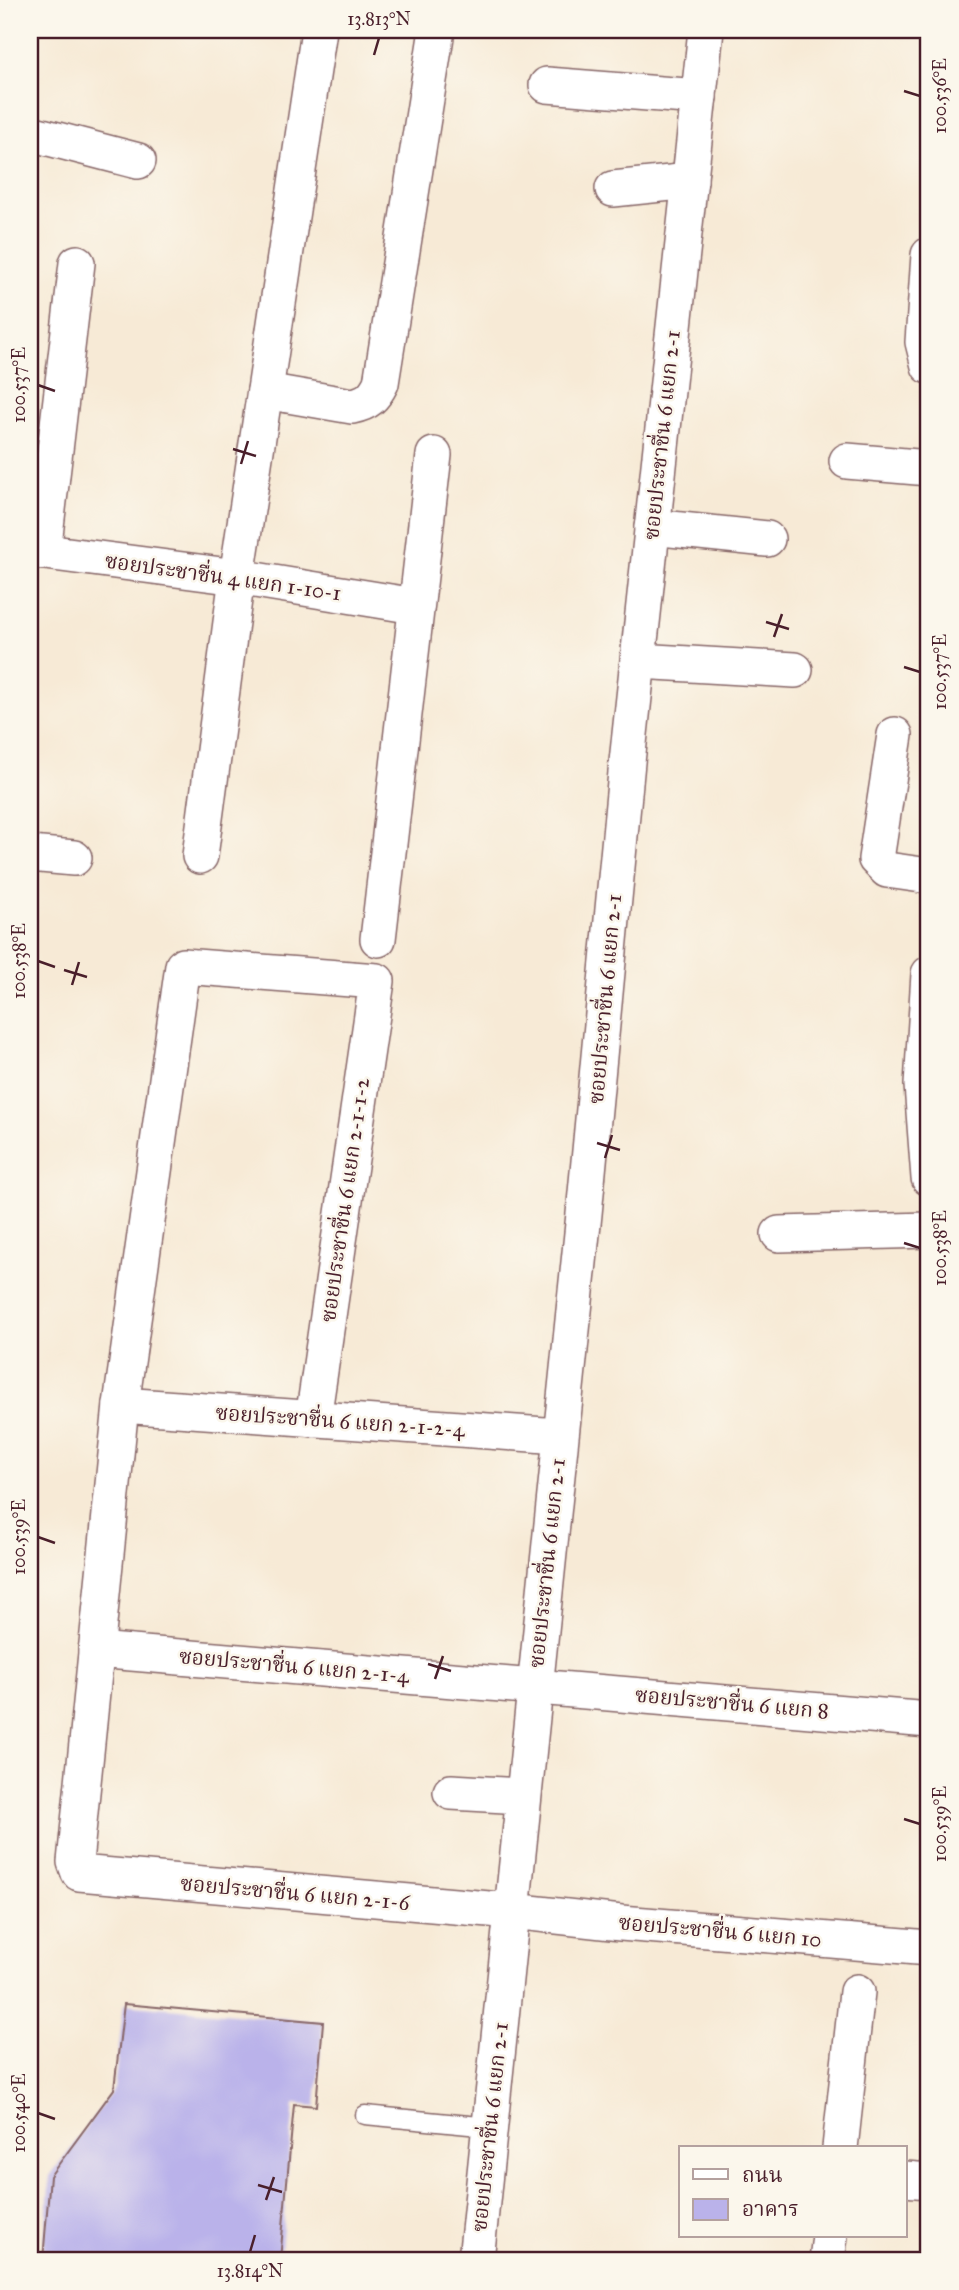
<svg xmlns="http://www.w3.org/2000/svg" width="959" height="2290" viewBox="0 0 959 2290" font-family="'IM FELL Great Primer','Noto Serif Thai',serif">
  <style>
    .building { fill: #bab2ea }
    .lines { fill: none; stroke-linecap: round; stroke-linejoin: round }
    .lane-casing { stroke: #876667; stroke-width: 21 }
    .street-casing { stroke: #876667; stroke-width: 38 }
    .lane { stroke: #fff; stroke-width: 18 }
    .street { stroke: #fff; stroke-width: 35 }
    .ticks { fill: none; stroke: #4a1f2b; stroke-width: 2.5 }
    .labels { text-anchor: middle; stroke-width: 5; stroke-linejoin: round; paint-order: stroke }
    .street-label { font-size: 21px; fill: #4a1f2b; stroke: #fbf7ec }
    .neatline { fill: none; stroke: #4a1f2b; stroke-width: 2.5 }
    .ticks-label { font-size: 18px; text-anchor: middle; fill: #4a1f2b }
  </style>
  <rect width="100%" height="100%" fill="#fbf7ec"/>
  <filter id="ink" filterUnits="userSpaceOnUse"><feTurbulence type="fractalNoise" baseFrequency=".0143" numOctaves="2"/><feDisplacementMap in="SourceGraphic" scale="14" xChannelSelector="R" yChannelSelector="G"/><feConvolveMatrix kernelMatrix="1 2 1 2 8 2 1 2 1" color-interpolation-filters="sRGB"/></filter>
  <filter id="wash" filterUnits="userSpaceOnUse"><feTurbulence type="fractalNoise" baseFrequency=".00686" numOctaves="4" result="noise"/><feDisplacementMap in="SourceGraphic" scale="28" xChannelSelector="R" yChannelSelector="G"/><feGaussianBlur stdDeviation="1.57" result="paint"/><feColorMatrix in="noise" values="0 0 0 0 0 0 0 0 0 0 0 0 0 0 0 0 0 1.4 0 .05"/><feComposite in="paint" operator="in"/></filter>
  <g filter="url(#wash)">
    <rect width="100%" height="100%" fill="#f7ead6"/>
    <g id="blocks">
      <path class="building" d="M124,2004l199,18 -7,84 -22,-2 -14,156h-237l7,-84 64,-87z"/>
    </g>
  </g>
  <g filter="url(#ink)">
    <use href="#blocks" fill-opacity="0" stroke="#876667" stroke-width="2"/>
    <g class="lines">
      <defs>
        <path id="lane" d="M365,2115l125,12"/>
        <g id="street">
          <path d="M547,85l152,12"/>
          <path d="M30,133l108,28"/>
          <path d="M613,189l77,-8"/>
          <path d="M929,255l-6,87 6,24"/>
          <path d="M265,391l87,15c16,-3 22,-9 29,-23l56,-353"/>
          <path d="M847,461l82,7"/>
          <path d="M652,527l115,12"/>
          <path d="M30,550l207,27 178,29"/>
          <path d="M43,552l34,-289"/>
          <path d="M638,661l157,9"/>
          <path d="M895,735l-19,124 11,11 42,6"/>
          <path d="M30,854l44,4"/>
          <path d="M200,856l37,-279 82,-547"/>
          <path d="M378,939l56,-484"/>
          <path d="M929,974l-7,111 7,93"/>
          <path d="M779,1234l150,-4"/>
          <path d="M121,1405l438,31"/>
          <path d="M313,1419l64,-438 -194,-15 -62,439 -46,457 4,11 433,38 109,12 308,25"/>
          <path d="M96,1650l833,70"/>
          <path d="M451,1792l72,4"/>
          <path d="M840,2148l17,-156"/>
          <path d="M905,2179l24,2"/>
          <path d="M476,2260l108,-1046 43,-452 79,-732"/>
          <path d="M827,2260l3,-24"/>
        </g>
      </defs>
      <use href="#lane" class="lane-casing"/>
      <use href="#street" class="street-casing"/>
      <use href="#lane" class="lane"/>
      <use href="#street" class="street"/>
    </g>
  </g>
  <path class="ticks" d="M374,55l5,-17M904,91l16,5M38,385l17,6M233,449l23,7M241,464l7,-23M766,622l23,7M774,637l8,-23M904,667l16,5M38,961l17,6M64,970l23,7M72,985l7,-23M597,1143l23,7M605,1158l7,-23M904,1243l16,5M38,1537l17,6M428,1664l23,7M435,1679l8,-23M904,1819l16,5M38,2113l17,6M258,2185l24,7M266,2200l8,-23M250,2252l5,-17"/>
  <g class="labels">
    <g class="street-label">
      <text transform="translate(662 435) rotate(-84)" y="7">ซอยประชาชื่น 6 แยก 2-1</text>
      <text transform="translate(223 577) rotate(8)" y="7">ซอยประชาชื่น 4 แยก 1-10-1</text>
      <text transform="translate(605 999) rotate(-85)" y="7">ซอยประชาชื่น 6 แยก 2-1</text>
      <text transform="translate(345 1200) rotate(-82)" y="7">ซอยประชาชื่น 6 แยก 2-1-1-2</text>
      <text transform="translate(340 1421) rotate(4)" y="7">ซอยประชาชื่น 6 แยก 2-1-2-4</text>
      <text transform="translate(547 1563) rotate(-84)" y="7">ซอยประชาชื่น 6 แยก 2-1</text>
      <text transform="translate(294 1666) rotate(5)" y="7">ซอยประชาชื่น 6 แยก 2-1-4</text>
      <text transform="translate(732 1703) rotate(5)" y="7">ซอยประชาชื่น 6 แยก 8</text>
      <text transform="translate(295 1893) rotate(5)" y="7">ซอยประชาชื่น 6 แยก 2-1-6</text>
      <text transform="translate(720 1931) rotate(5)" y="7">ซอยประชาชื่น 6 แยก 10</text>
      <text transform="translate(490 2127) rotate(-84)" y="7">ซอยประชาชื่น 6 แยก 2-1</text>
    </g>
  </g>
  <rect width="959" height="2290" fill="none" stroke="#fbf7ec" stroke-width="77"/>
  <rect x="679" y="2146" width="228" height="91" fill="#fbf7ec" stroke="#b4a19f" stroke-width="2"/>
  <rect x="693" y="2169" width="35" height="10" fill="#ffffff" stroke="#b4a19f" stroke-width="2"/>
  <text x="742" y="2182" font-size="21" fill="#4a1f2b">ถนน</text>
  <rect x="693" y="2199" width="35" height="21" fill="#bab2ea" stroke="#b4a19f" stroke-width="2"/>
  <text x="742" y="2216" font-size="21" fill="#4a1f2b">อาคาร</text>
  <rect x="38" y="38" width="882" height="2214" class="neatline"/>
  <g class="ticks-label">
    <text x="379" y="25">13.813°N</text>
    <text transform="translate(940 96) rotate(-90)" y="6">100.536°E</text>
    <text transform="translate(19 385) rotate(-90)" y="6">100.537°E</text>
    <text transform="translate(940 672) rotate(-90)" y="6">100.537°E</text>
    <text transform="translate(19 961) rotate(-90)" y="6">100.538°E</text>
    <text transform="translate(940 1248) rotate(-90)" y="6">100.538°E</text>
    <text transform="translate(19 1537) rotate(-90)" y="6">100.539°E</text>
    <text transform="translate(940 1824) rotate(-90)" y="6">100.539°E</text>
    <text transform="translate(19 2113) rotate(-90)" y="6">100.540°E</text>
    <text x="250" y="2277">13.814°N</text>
  </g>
</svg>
